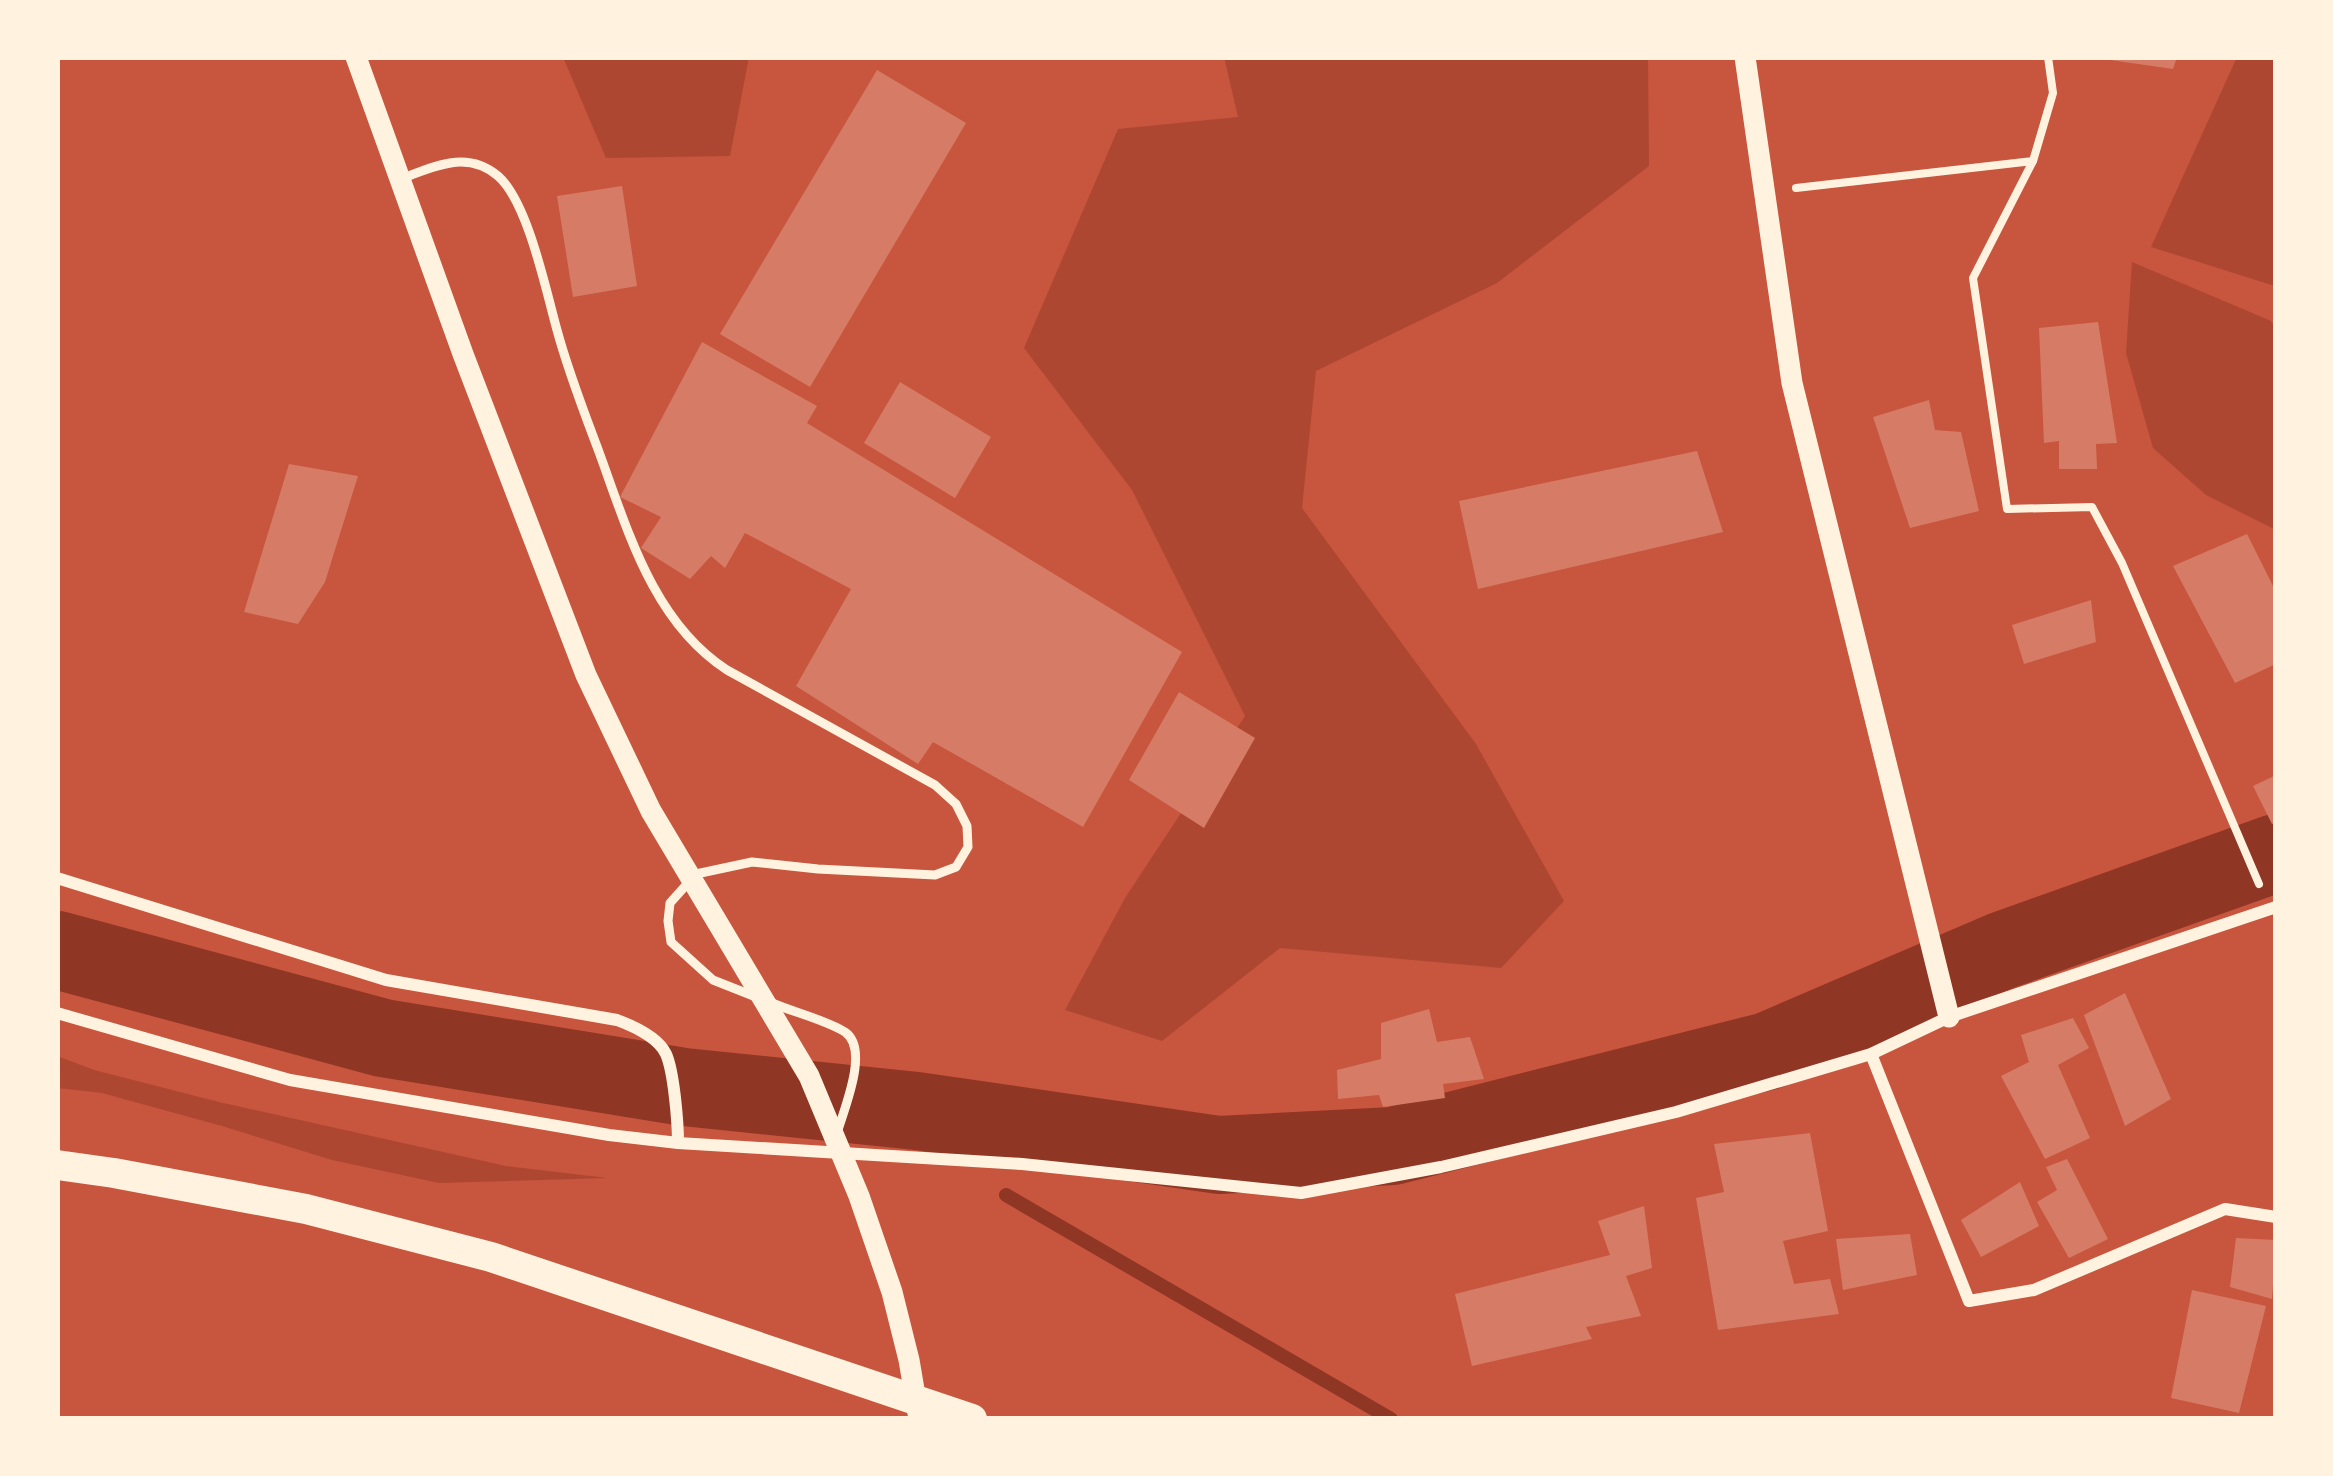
<svg xmlns="http://www.w3.org/2000/svg" width="2333" height="1476" viewBox="0 0 2333 1476" font-family="Signika,sans-serif">
  <style>
    .green { fill: #ae4732 }
    .lines { fill: none; stroke-linecap: round; stroke-linejoin: round }
    .stream { stroke: #8f3625; stroke-width: 14 }
    .river { stroke: #8f3625; stroke-width: 78 }
    .building { fill: #d67c66 }
    .path { stroke: #fff3e0; stroke-width: 8 }
    .service { stroke: #fff3e0; stroke-width: 9 }
    .minor { stroke: #fff3e0; stroke-width: 12 }
    .tertiary { stroke: #fff3e0; stroke-width: 21 }
    .primary { stroke: #fff3e0; stroke-width: 30 }
  </style>
  <rect width="100%" height="100%" fill="#c8553d"/>
  <g class="green">
    <path d="M563,57h186l-19,99 -124,2z"/>
    <path d="M1224,57h424l1,109 -152,117 -181,88 -14,137 174,236 88,157 -63,67 -221,-20 -118,93 -97,-31 60,-112 120,-182 -113,-226 -108,-142 94,-219 120,-12z"/>
    <path d="M2237,57h39l-1,229 -124,-39z"/>
    <path d="M2132,262l139,59 5,8v201l-70,-35 -53,-47 -27,-95z"/>
    <path d="M57,1056l37,14 125,32 287,64 101,12 -168,5 -107,-23 -110,-34 -120,-33 -45,-5z"/>
  </g>
  <g class="lines">
    <g class="stream">
      <path d="M917,1111l36,32"/>
      <path d="M1006,1195l385,224"/>
    </g>
    <path class="river" d="M57,950l326,88 301,49 233,24 302,44 174,-9 375,-95 233,-100 275,-98"/>
  </g>
  <g class="building">
    <path d="M2110,57h67l-4,12 -63,-9z"/>
    <path d="M877,70l89,53 -156,264 -90,-53z"/>
    <path d="M622,186l15,100 -64,11 -16,-101z"/>
    <path d="M2098,322l19,121 -21,1 1,25h-38v-28l-15,2 -5,-115z"/>
    <path d="M702,342l115,64 -10,17 375,229 -99,175 -150,-85 -15,22 -122,-78 55,-97 -106,-56 -20,35 -14,-12 -21,23 -49,-31 20,-31 -41,-20z"/>
    <path d="M900,382l91,55 -36,61 -91,-55z"/>
    <path d="M1929,400l6,30 26,2 18,79 -69,17 -37,-111z"/>
    <path d="M1697,451l26,81 -245,57 -19,-88z"/>
    <path d="M289,464l69,12 -33,106 -27,42 -54,-12z"/>
    <path d="M2247,534l29,58v72l-41,19 -62,-117z"/>
    <path d="M2091,600l5,42 -72,22 -12,-39z"/>
    <path d="M1179,692l76,46 -51,90 -75,-48z"/>
    <path d="M2276,775v47l-4,2 -19,-38z"/>
    <path d="M2125,993l46,106 -46,27 -41,-111z"/>
    <path d="M1429,1009l8,33 33,-5 14,42 -41,5 2,14 -62,9 -4,-12 -41,4 -1,-29 44,-11v-36z"/>
    <path d="M2073,1018l16,30 -31,17 32,73 -45,21 -44,-83 28,-14 -8,-27z"/>
    <path d="M1810,1133l18,98 -45,10 11,43 36,-5 9,35 -121,16 -22,-132 28,-6 -10,-48z"/>
    <path d="M2067,1159l41,80 -39,19 -32,-56 20,-12 -11,-23z"/>
    <path d="M2020,1182l19,44 -58,31 -20,-37z"/>
    <path d="M1644,1206l8,62 -26,8 15,40 -55,11 6,12 -120,27 -17,-72 155,-39 -12,-34z"/>
    <path d="M1910,1234l7,41 -74,15 -7,-51z"/>
    <path d="M2236,1238l40,2 -4,59 -42,-12z"/>
    <path d="M2192,1290l74,16 -27,107 -68,-15z"/>
  </g>
  <g class="lines">
    <g class="path">
      <path d="M2033,161l-60,117 34,231 85,-2 30,56 137,321"/>
      <path d="M1796,188l237,-27 20,-68 -5,-36"/>
    </g>
    <g class="service">
      <path d="M403,178c33,-12 64,-28 95,-2 30,26 48,115 59,154 11,41 27,82 42,122 29,79 54,170 128,218l208,115 21,19 11,22 1,21 -12,20 -21,8 -117,-6 -66,-7 -56,12 -26,29 -2,18 3,21 42,38 43,17"/>
      <path d="M772,1003c21,9 54,17 73,29 25,17 -1,77 -8,101"/>
    </g>
    <g class="minor">
      <path d="M57,878l329,102 231,40c16,6 41,17 49,34 8,18 12,69 12,89"/>
      <path d="M57,1013l233,67 319,55 69,8 344,21 279,29 140,-26 235,-55 195,-58 78,-37 327,-110"/>
      <path d="M1871,1054l98,247 65,-11 191,-81 51,8"/>
    </g>
    <g class="tertiary">
      <path d="M356,57l107,297 123,321 65,136 158,265 50,120 33,96 17,68 10,59"/>
      <path d="M1745,57l47,326 157,634"/>
    </g>
    <path class="primary" d="M57,1165l57,8 192,36 185,48 481,162"/>
  </g>
  <rect width="2333" height="1476" fill="none" stroke="#fff3e0" stroke-width="120"/>
</svg>
